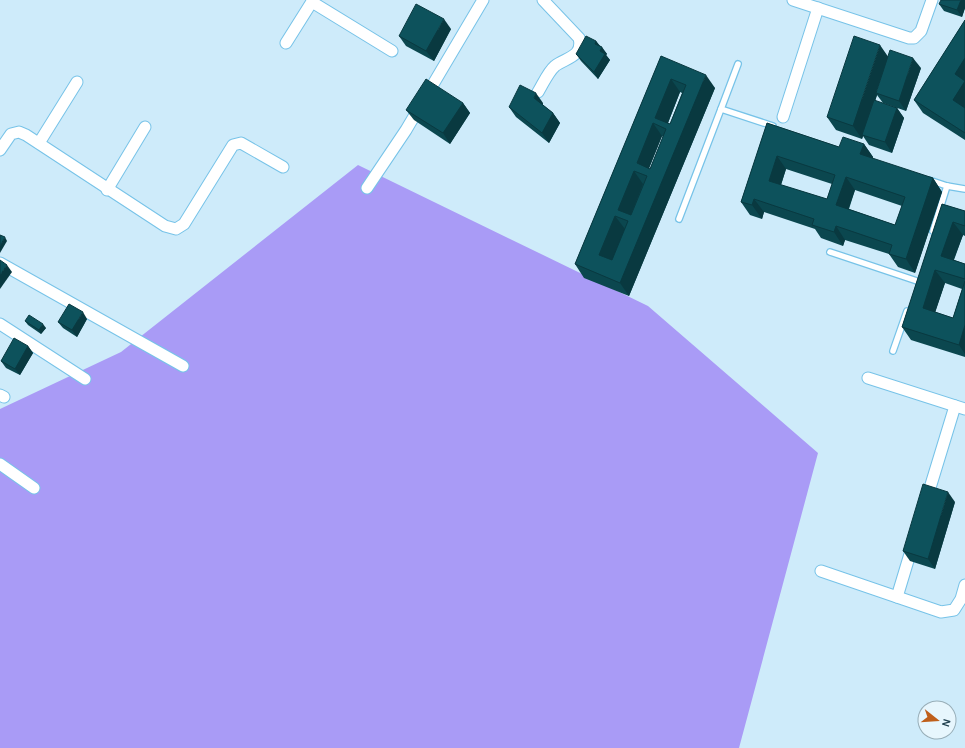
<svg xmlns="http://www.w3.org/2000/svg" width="965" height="748" viewBox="0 0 965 748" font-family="Karla,sans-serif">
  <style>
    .water { fill: #a99bf6 }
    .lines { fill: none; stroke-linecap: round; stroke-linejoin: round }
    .service-casing { stroke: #77c3e8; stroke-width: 8 }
    .minor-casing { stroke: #77c3e8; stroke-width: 13 }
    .service { stroke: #fff; stroke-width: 5.5 }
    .minor { stroke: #fff; stroke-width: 11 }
    .wall { fill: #0b474f; fill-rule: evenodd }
    .shaded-wall { fill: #093940 }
    .building { fill: #0d525c; stroke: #093940; fill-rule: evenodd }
  </style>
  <rect width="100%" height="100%" fill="#ceebfa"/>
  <path class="water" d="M358,165l290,141 170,147 -79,295h-739v-339l121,-57z"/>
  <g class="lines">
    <defs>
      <g id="service">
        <path d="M721,109l17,-45"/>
        <path d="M929,180l18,6 18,3"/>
        <path d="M679,219l42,-110 52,17"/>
        <path d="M933,231l14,-45"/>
        <path d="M830,252l87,29"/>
        <path d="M893,351l14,-40"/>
      </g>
      <g id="minor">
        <path d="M793,0l116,38h5l7,-7 11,-31"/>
        <path d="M312,2l80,49"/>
        <path d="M286,43l27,-43"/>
        <path d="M538,92c5,-8 10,-20 17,-26 10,-8 29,-9 24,-28l-36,-38"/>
        <path d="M783,117l35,-109"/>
        <path d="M39,143l38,-61"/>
        <path d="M0,150l11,-16 8,-2 7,3 139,91 11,3 8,-5 49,-79 8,-2 42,24"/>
        <path d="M367,188l39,-58 77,-130"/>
        <path d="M107,190l38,-63"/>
        <path d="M0,263l183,103"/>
        <path d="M0,324l85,55"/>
        <path d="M868,378l97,31"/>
        <path d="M0,395l4,2"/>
        <path d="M0,464l34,24"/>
        <path d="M926,501l29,-95"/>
        <path d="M821,571l120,41 13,-2 7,-11 4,-14"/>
        <path d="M897,597l16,-53"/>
      </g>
    </defs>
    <use href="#service" class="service-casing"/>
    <use href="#minor" class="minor-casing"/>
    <use href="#service" class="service"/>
    <use href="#minor" class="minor"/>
  </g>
  <g class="wall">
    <path d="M965,0v8l-3,9 -18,-6 -5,-7z"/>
    <path d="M965,20v120l-42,-27 -9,-13z"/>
    <path d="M451,29l-17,32 -28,-15 -7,-10z"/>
    <path d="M596,41l11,13 -1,1 4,5 -12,19 -17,-18 -5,-7z"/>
    <path d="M661,56l54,32 -86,208 -45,-18 -9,-14zM680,92l2,1 -12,31 -2,-1zM662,136l1,1 -13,32 -1,-1z"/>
    <path d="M921,68l-15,43 -23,-8 -6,-8 -2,6 22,7 7,10 -12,35 -23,-8 -6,-9 -1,3 -26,-9 -9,-13z"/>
    <path d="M463,103l7,10 -20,31 -36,-24 -8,-10z"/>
    <path d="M543,103v2l10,8 7,10 -11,20 -33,-26 -7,-10z"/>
    <path d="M767,123l72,24 25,-3 9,13v2l60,19 9,14 -27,81 -17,-6 -9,-13 -44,-14 -2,6 -22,-8 -6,-9 -51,-17 -2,7 -12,-4 -9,-13zM786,169l46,15 -5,15 -46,-14zM855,190l47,16 -7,19 -46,-16z"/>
    <path d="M942,204l23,7v25l-2,-1 -9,25 11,4v93l-54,-17 -9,-13zM945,283l17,6 -9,29 -18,-6z"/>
    <path d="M87,319l-10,18 -14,-9 -5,-6z"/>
    <path d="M25,321l21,7 -5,6 -13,-9z"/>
    <path d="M28,346l5,7 -13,22 -14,-7 -5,-7z"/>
    <path d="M955,502l-20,67 -25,-8 -7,-10z"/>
  </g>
  <g class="shaded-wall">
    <path d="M961,0h4v8l-3,9 -5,-7z"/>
    <path d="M444,19l7,10 -17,32 -8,-10z"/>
    <path d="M596,41l5,7 -6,-4z"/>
    <path d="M880,45l9,13 -13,35 1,2 -13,40h-2l1,1 -1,3 -9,-13z"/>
    <path d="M602,47l5,7 -1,1 4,5 -12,19 -4,-7 6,-21z"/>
    <path d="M913,58l8,10 -15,43 -7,-10z"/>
    <path d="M965,58v51l-12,-9 2,-26z"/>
    <path d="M706,75l9,13 -86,208 -9,-13z"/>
    <path d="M671,79l9,13 -14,36 -11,-10z"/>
    <path d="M536,93l7,10 -2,5 -7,-10z"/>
    <path d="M463,103l7,10 -20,31 -7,-11z"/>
    <path d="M897,108l7,10 -12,35 -7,-11z"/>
    <path d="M553,113l7,10 -11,20 -7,-10z"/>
    <path d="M653,123l9,13 -16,40 -9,-13z"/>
    <path d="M864,144l9,13 -3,11 -10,-14z"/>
    <path d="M777,156l9,13 -8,25 -9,-13z"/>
    <path d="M634,171l9,13 -15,38 -10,-12z"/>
    <path d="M846,177l9,13 -10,28 -9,-13z"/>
    <path d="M933,178l9,14 -27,81 -9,-14z"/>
    <path d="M754,199l10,13 -2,7 -10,-14z"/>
    <path d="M615,216l10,13 -16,39 -10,-13z"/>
    <path d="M953,222l10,13 -13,34 -9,-13z"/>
    <path d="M836,226l9,14 -2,6 -9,-14z"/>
    <path d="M5,237l2,4 -7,12v-7z"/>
    <path d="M7,265l5,7 -12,17v-14z"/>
    <path d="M935,270l10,13 -13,39 -9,-14z"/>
    <path d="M83,312l4,7 -10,18 -5,-7z"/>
    <path d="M43,324l3,4 -5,6 -2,-4z"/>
    <path d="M965,325v29l-6,-9z"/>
    <path d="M28,346l5,7 -13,22 -5,-6z"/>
    <path d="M948,492l7,10 -20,67 -7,-10z"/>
  </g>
  <g class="building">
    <path d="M941,0h20l-4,10 -18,-6z"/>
    <path d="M416,4l28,15 -18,32 -27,-15z"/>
    <path d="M965,20v38l-10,16 10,7 -12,19 12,8v25l-51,-33z"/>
    <path d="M586,36l10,5 -1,3 7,3 -2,4 5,3 -11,18 -18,-18z"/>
    <path d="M854,36l26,9 -27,81 -26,-9z"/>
    <path d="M890,50l23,8 -14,43 -23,-8z"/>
    <path d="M661,56l45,19 -86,208 -45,-19zM671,79l15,6 -16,39 -15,-6zM653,123l13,6 -16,40 -13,-6zM634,171l13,5 -16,39 -13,-5zM615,216l13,5 -16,39 -13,-5z"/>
    <path d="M426,79l37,24 -20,30 -37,-23z"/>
    <path d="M520,85l16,8 -2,5 19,15 -11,20 -33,-26z"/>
    <path d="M874,100l23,8 -12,34 -23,-7z"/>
    <path d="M767,123l72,24 4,-10 21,7 -4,10 73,24 -27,81 -17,-5 3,-9 -56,-19 -2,6 -22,-7 2,-6 -60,-20 -2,6 -11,-3zM777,156l58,19 -8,24 -58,-18zM846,177l59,20 -10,28 -59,-20z"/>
    <path d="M942,204l23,7v15l-12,-4 -12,34 24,8v15l-30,-9 -12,38 30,10 12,-37v44l-6,20 -57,-18z"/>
    <path d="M0,235l5,2 -5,9z"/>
    <path d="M0,260l7,5 -7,10z"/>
    <path d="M69,304l14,8 -11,18 -14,-8z"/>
    <path d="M29,315l14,9 -4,6 -14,-9z"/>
    <path d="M14,338l14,8 -13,23 -14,-8z"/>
    <path d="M923,484l25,8 -20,67 -25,-8z"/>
  </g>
  <g transform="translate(937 720) rotate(107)"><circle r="19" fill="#e7f6fd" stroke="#98aeb8"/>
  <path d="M0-3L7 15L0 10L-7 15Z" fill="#bf5f1b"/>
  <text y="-6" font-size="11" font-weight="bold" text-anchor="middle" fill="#214150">N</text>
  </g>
</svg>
